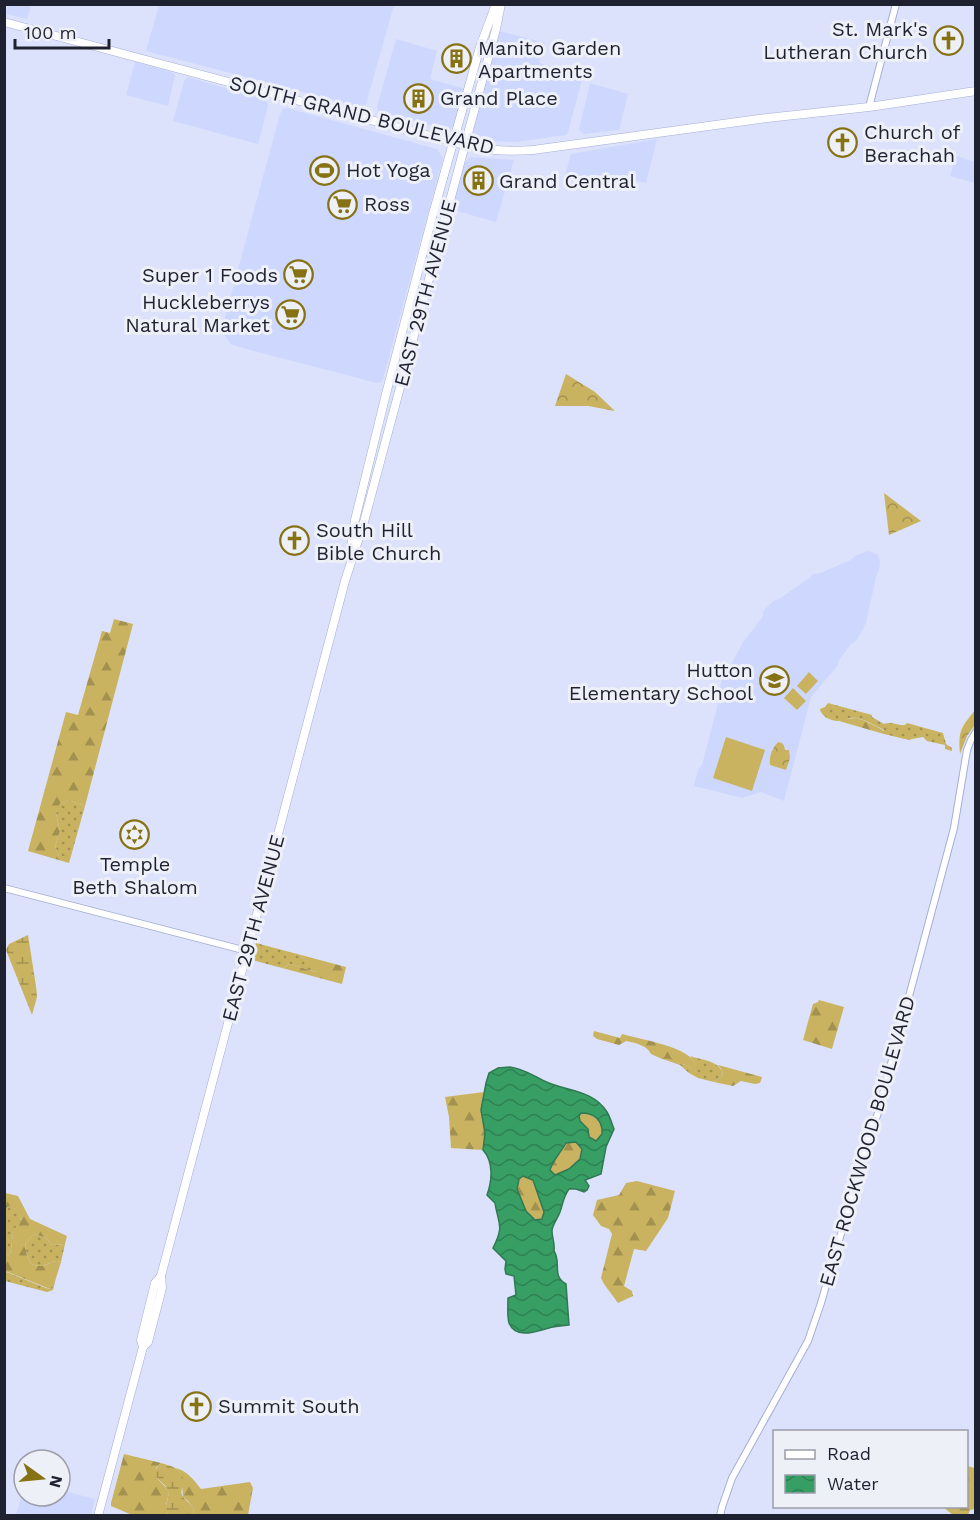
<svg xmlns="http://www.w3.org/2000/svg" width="980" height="1520" viewBox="0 0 980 1520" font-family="'Work Sans',sans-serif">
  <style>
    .built { fill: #ced7fe }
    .grass { fill: url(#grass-dots) }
    .forest { fill: url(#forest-firs) }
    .wetland { fill: url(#wetland-marsh) }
    .park { fill: url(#park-crowns) }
    .pitch { fill: #c9b360 }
    .water { fill: url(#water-waves); stroke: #307954; stroke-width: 1.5; fill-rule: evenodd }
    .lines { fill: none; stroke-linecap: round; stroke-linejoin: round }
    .tertiary-casing { stroke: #a5aed6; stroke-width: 8 }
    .secondary-casing { stroke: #a5aed6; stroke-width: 9 }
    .tertiary { stroke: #fff; stroke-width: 6 }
    .secondary { stroke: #fff; stroke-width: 8 }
    .labels { text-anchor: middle; stroke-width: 6; stroke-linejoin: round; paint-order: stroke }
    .poi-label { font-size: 20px; fill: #1e2130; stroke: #eef0f8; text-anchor: start }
    .street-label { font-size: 20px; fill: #1e2130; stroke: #eef0f8 }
  </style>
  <defs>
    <pattern id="grass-dots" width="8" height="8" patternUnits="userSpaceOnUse" patternTransform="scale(1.5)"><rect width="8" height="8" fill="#c9b360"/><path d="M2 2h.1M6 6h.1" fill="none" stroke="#a39150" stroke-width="1.8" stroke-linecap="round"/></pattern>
    <pattern id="forest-firs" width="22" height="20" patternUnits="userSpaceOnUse" patternTransform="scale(1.5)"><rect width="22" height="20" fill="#c9b360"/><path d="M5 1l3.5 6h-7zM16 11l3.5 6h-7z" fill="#a39150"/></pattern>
    <pattern id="wetland-marsh" width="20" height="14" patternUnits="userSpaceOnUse" patternTransform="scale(1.5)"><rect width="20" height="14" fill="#c9b360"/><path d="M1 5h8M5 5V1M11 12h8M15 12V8" fill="none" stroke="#a39150"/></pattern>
    <pattern id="park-crowns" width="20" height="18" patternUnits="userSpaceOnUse" patternTransform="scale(1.5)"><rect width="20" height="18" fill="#c9b360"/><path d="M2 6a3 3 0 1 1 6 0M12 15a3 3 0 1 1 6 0" fill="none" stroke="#a39150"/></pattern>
    <pattern id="water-waves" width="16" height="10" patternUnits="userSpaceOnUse" patternTransform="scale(1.5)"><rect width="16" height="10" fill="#379f64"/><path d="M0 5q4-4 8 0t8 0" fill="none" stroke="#2e8153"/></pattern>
  </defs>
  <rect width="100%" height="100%" fill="#dce2fb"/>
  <g class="built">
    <path d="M8,5h23l-4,14 -21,-5z"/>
    <path d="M159,5v-1l235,1 -28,99 -5,3 -215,-56z"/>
    <path d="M499,31l46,12 -6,20 44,13 -15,56 -2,3 -50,7 -24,-1 -13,-3 -5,-4 -1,-5z"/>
    <path d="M396,39l41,12 -7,28 35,10 -11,36 -2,3 -6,2 -68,-19 -1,-4z"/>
    <path d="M135,62l36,10 4,3 -7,31 -42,-11z"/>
    <path d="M188,77l78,23 2,6 -10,38 -85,-23 11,-40z"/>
    <path d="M590,83l38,11 -9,36 -35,4 -5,-4z"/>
    <path d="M287,108l150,41 6,9 -60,221 -2,3 -4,1 -138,-36 -8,-3 -7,-9v-14l56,-207 3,-5z"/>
    <path d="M657,139l-11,44 -39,-9 -4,13 -38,-11 6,-22z"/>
    <path d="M956,156l19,6v21l-25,-7z"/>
    <path d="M471,157l43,3 -18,62 -46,-13 15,-47z"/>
    <path d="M867,551l5,1 6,3 2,7 -1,8 -3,7 -10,46 -9,17 -6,4 -12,16 -1,5 -27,32 -27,104 -23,-9 -19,6 -48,-12 4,-16 4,-5 18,-69 -1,-4 5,-22 7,-5 12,-23 19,-24 2,-8 9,-9 6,-2 29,-20 5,-5 7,-1 31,-13 4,-4z"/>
    <path d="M24,1487v9h36v-6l35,9 -4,16h-75z"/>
  </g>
  <g class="grass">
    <path d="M828,703l44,12v2l12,7c8,-3 13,2 21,1l2,-2 36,10 3,11 6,4v3l-7,-2v-4l-18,-4 -4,-4 -11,2 -3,1 -25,-6v-4c-6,-3 -20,-11 -27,-12 -8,-1 -13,3 -19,3 -8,0 -17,-5 -18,-12l5,-2z"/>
    <path d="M71,801l14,5 -14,50h-12l-4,-10 5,-15 -4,-18 3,-10z"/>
    <path d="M256,943l45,12c3,8 14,8 17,16l-2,1 -26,-8 -8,4 -30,-8z"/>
    <path d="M690,1056c11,4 32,5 33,19l-9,7 -16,-4 -9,-5 -9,-8 -20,-7h11l9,6 6,1 10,6 -1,-8z"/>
    <path d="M9,1206l9,5 3,10c-12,13 -7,18 -11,33l-5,1v-46z"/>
    <path d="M34,1234l12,4 6,7 13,-1 -4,18c-9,-4 -13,4 -21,4 -3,0 -6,-1 -9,-2l-4,-8 -2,-12z"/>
    <path d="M4,1271l42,17 4,1 6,-11 -3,12 -6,2 -42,-11z"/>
  </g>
  <g class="forest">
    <path d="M114,619l19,5 -48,182 -14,-5 -11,2 -4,10 4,18 -5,15 4,10h12l-2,7 -41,-12 38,-139 12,3 24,-84 8,2z"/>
    <path d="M857,718c9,3 18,7 27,13v3l-45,-13 6,-2z"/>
    <path d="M301,955l45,12 -4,17 -60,-16 8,-4 26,8 1,-1v-2c-5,-5 -13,-7 -16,-14z"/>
    <path d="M819,1000l25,7 -12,42 -29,-9 10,-36 5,-2z"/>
    <path d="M594,1031l26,7 2,-4c18,5 54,11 68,23 4,3 6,7 7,12l-2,2 -9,-6 -6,-1 -9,-5 -11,-1 -9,-4c-4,-9 -16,-11 -25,-13l-7,4 -22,-6 -4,-3z"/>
    <path d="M718,1065l44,12 -2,6 -5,1 -14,-3 -8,5 -19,-4 9,-7 -1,-5z"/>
    <path d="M484,1092l-3,18 4,23 -2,17 -32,-2 -2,-31 -4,-20z"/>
    <path d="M581,1113c13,1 21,7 21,21l-6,7c-9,-5 -20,-18 -15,-28z"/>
    <path d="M576,1141l6,8 -2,10 -11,10 -14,7 -5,-6c3,-10 11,-18 16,-27z"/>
    <path d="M523,1175l10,5 11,32 -2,7 -7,1 -9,-9 -9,-22 2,-10z"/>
    <path d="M637,1181l38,10 -7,27 -22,33 -12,-2 -10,37 8,5 1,5 -15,7 -14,-19 -3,-6 11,-44 -3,-5 -8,-3 -8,-11 4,-15 22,-5 7,-12z"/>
    <path d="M5,1193l13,3 12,23 37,17 -2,8 -13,1 -6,-7 -12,-4 -9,10 2,12 4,8c3,1 6,2 9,2 9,0 12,-8 21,-4l-5,16 -6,11 -45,-18v-16l5,-1c4,-15 -1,-20 11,-34l-4,-9 -8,-5 -4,3z"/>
    <path d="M124,1454l37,9 -5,5 1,10 11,12v7l-2,8 2,10h-36l-21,-9v-3z"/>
    <path d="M967,1466l8,2v41l-5,1 -2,5h-15l-10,-8 23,-1z"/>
    <path d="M176,1468c11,3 18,12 25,21l49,-7 3,6 -5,27h-54c0,-8 -4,-13 -11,-18l-2,-24z"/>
  </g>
  <g class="wetland">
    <path d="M28,935l8,51 1,11 -5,18 -26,-65 3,-6z"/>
    <path d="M161,1463c9,3 22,5 22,17 1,5 -3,10 -1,15 4,8 12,7 12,20h-26c-1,-3 -2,-6 -2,-9 1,-5 3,-10 2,-15 -4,-12 -22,-13 -7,-28z"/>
  </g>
  <g class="park">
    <path d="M566,374l29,18 20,19 -27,-5h-33z"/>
    <path d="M884,493l37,28 -32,14z"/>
    <path d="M975,710v15l-8,11 -7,18c-2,-24 1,-26 15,-44z"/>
    <path d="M778,742c6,1 6,3 7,8h4l1,8 -4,12 -16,-5c-1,-9 2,-16 8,-23z"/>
  </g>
  <g class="pitch">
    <path d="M809,672l9,9 -12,13 -9,-8z"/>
    <path d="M793,688l13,13 -9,9 -13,-12z"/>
    <path d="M726,737l39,13 -13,41 -39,-13z"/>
  </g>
  <path class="water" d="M510,1067c15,2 25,10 39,16 20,8 45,8 58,29 3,5 5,12 7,17l-8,18 -5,27 -16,6 4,6 -2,4 -3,2 -8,-3h-7c-6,8 -6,15 -9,23 -2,6 -8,13 -8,19 0,7 3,11 2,20 8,13 -3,24 12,33l3,41c-7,1 -14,1 -20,3 -12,3 -33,12 -40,-5 -2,-7 -1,-18 -1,-25l8,-3 -2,-19 -8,-2 -1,-5 1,-8 -13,-13c12,-23 5,-24 2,-45l-8,-8c5,-14 7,-33 -4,-45l2,-17 -4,-23 5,-27 3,-10 9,-5zM581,1113c13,0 22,7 21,21l-6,7 -7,-4 -1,-8 -8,-8 -1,-5zM576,1142l6,7 -2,10 -11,10 -14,6 -5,-5c3,-10 11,-18 16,-27zM523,1176l10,4 11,32 -2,7 -7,1 -9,-9 -9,-22 2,-10z"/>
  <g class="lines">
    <defs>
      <g id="tertiary">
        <path d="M869,107l27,-103"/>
        <path d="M4,888l243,63"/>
        <path d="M720,1516l2,-9 10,-29 76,-137 13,-38 51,-177 5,-10 77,-288 13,-78 4,-10 5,-8"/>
      </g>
      <g id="secondary">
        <path d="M4,22l449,120c28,8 51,10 80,8l234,-32 102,-11 107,-16"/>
        <path d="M350,553l5,-33 31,-126 47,-180 47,-167 16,-43"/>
        <path d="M143,1347l-2,-7 14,-57 6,-7 17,-64 167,-631 19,-59 132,-493 5,-25"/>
        <path d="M98,1516l45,-169 5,-5 14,-54 -1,-12"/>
      </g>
    </defs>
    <use href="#tertiary" class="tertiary-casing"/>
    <use href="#secondary" class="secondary-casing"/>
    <use href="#tertiary" class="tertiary"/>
    <use href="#secondary" class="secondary"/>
  </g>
  <defs>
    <symbol id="church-ring" viewBox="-11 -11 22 22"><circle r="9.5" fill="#eef0f8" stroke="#877213" stroke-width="1.5"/><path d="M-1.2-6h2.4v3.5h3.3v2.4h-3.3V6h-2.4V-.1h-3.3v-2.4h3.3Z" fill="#877213"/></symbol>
    <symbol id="building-ring" viewBox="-11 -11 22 22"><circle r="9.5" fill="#eef0f8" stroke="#877213" stroke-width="1.5"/><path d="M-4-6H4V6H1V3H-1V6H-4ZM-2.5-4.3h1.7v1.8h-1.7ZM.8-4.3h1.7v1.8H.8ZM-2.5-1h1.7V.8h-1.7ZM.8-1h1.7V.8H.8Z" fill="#877213"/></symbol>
    <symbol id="stadium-ring" viewBox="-11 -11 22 22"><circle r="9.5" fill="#eef0f8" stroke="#877213" stroke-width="1.5"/><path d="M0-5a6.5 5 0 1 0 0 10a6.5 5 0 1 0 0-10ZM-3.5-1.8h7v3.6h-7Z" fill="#877213"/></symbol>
    <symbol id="supermarket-ring" viewBox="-11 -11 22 22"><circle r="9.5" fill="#eef0f8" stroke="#877213" stroke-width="1.5"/><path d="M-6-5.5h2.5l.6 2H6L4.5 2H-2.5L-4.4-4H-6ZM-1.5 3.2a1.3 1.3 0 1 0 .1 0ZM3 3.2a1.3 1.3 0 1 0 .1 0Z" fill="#877213"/></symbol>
    <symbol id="school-ring" viewBox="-11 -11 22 22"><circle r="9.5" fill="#eef0f8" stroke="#877213" stroke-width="1.5"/><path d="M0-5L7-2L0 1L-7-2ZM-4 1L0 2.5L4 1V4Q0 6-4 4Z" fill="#877213"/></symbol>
    <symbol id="synagogue-ring" viewBox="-11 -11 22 22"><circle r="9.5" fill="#eef0f8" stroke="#877213" stroke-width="1.5"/><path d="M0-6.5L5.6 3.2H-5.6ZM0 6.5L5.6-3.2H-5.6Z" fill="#877213"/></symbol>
  </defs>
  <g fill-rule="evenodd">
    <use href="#church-ring" x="932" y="24" width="33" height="33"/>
    <use href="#building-ring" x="440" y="42" width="33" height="33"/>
    <use href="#building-ring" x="402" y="82" width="33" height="33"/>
    <use href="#church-ring" x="826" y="126" width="33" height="33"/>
    <use href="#stadium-ring" x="308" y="154" width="33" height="33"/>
    <use href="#building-ring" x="462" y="164" width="33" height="33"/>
    <use href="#supermarket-ring" x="326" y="188" width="33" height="33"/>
    <use href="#supermarket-ring" x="282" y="258" width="33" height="33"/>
    <use href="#supermarket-ring" x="274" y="298" width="33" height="33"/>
    <use href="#church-ring" x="278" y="524" width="33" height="33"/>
    <use href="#school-ring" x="758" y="664" width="33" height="33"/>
    <use href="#synagogue-ring" x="118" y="818" width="33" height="33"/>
    <use href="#church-ring" x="180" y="1390" width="33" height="33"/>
  </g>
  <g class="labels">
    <g class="poi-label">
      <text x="928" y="36" text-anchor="end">St. Mark's<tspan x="928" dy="23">Lutheran Church</tspan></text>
      <text x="478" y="55">Manito Garden<tspan x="478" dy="23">Apartments</tspan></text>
      <text x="440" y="105">Grand Place</text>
      <text x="864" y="139">Church of<tspan x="864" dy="23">Berachah</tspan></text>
      <text x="346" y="177">Hot Yoga</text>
      <text x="499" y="188">Grand Central</text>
      <text x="364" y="211">Ross</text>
      <text x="278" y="282" text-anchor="end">Super 1 Foods</text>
      <text x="270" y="309" text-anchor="end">Huckleberrys<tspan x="270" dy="23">Natural Market</tspan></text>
      <text x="316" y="537">South Hill<tspan x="316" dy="23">Bible Church</tspan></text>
      <text x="753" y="677" text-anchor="end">Hutton<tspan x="753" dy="23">Elementary School</tspan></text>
      <text x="135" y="871" text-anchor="middle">Temple<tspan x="135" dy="23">Beth Shalom</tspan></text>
      <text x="218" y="1413">Summit South</text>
    </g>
    <g class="street-label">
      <text transform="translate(362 115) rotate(14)" y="7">SOUTH GRAND BOULEVARD</text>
      <text transform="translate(425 293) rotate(-75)" y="7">EAST 29TH AVENUE</text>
      <text transform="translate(253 928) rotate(-75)" y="7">EAST 29TH AVENUE</text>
      <text transform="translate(867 1141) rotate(-74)" y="7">EAST ROCKWOOD BOULEVARD</text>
    </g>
  </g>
  <rect width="980" height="1520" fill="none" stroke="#1e2130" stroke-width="12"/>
  <rect x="773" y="1430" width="195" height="78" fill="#eef0f8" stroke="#9b9da8" stroke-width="1.5"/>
  <rect x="785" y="1450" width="30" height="9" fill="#ffffff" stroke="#9b9da8" stroke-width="1.5"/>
  <text x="827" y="1460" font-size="18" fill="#1e2130">Road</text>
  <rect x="785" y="1475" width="30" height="18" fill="url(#water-waves)" stroke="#9b9da8" stroke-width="1.5"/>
  <text x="827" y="1490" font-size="18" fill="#1e2130">Water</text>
  <g transform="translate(42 1478) rotate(105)"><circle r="28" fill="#eef0f8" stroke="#9b9da8" stroke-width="1.5"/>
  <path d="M0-4.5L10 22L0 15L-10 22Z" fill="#877213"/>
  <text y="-9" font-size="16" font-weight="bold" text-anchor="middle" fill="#1e2130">N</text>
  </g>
  <path d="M15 39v9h94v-9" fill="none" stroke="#1e2130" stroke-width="3"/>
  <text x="24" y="39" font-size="18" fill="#1e2130" stroke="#eef0f8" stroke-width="4.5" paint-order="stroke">100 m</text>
</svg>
